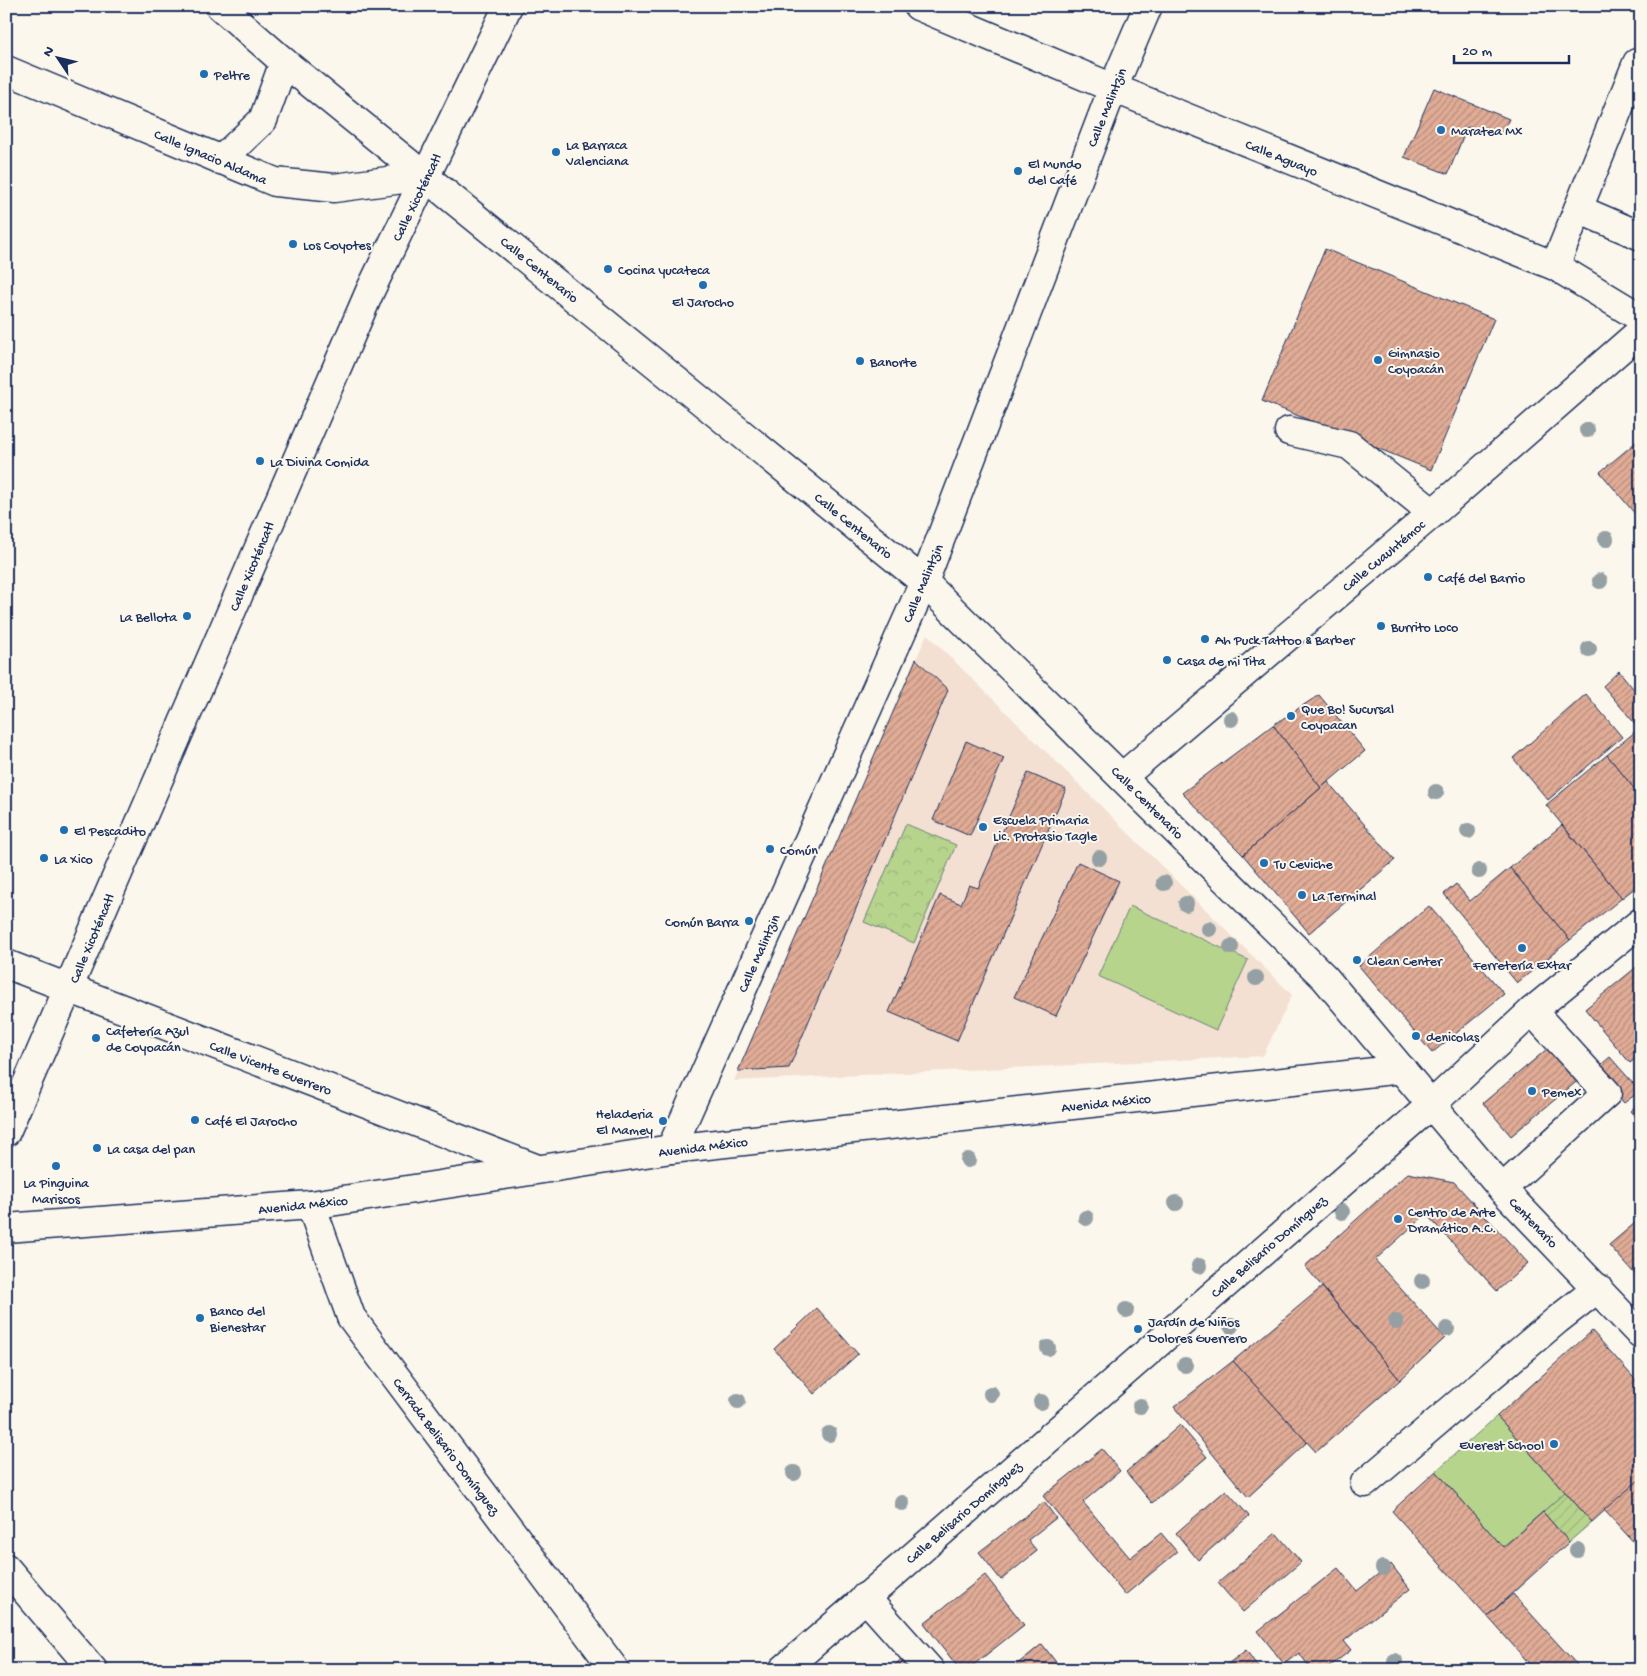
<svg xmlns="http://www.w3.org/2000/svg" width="1647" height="1676" viewBox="0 0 1647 1676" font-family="'Gochi Hand',sans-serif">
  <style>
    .built { fill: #f3e0d2 }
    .park { fill: url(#park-crowns); stroke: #698276 }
    .garden { fill: url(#garden-furrows); stroke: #698276 }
    .pitch { fill: #b7d48d; stroke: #698276 }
    .building { fill: url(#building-hatch); stroke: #1b2f5e }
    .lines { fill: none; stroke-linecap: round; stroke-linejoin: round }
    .minor-casing { stroke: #1b2f5e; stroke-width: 31 }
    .minor { stroke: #fbf7ec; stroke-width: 28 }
    .tree { fill: #95a0a4 }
    .poi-dot { fill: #1f6fb2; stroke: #fbf7ec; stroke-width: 2 }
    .labels { text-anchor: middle; stroke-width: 4; stroke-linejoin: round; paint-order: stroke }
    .poi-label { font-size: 14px; fill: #1b2f5e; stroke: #fbf7ec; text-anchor: start }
    .street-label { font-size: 14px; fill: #1b2f5e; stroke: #fbf7ec }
  </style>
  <defs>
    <pattern id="park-crowns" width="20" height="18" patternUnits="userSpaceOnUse" patternTransform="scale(1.25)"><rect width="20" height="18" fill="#b7d48d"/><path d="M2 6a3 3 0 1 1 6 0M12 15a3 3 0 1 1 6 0" fill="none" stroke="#9db67c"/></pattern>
    <pattern id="garden-furrows" width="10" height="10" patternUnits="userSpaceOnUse" patternTransform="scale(1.25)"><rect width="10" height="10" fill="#b7d48d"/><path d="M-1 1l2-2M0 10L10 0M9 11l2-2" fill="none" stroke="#9db67c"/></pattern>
    <pattern id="building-hatch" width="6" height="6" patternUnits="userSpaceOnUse" patternTransform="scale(1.25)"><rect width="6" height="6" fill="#e1ac96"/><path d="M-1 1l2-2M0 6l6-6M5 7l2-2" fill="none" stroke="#b68c7e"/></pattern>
  </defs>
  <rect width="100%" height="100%" fill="#fbf7ec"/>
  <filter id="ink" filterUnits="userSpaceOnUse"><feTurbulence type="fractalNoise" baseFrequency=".02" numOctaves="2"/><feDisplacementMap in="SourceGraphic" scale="10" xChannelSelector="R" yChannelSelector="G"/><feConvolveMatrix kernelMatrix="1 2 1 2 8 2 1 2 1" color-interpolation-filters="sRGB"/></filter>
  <g filter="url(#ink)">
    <path class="built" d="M927,634l365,361 -29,61 -529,25z"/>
    <path class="park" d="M906,824l50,21 -42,98 -50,-21z"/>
    <path class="garden" d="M1565,1492l27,30 -23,20 -26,-30z"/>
    <g class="pitch">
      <path d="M1130,906l118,54 -32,70 -118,-54z"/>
      <path d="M1497,1416l68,76 -62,55 -67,-76z"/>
    </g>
    <g class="building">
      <path d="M1434,88l75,31 -8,16 -34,-8 -19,47 -44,-17z"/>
      <path d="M1325,249l169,70 -63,151 -169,-69z"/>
      <path d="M1641,438v83l-41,-49z"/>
      <path d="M916,659l32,31 -159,378 -51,3z"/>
      <path d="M1619,671l22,27v24l-4,4 -34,-40z"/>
      <path d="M1586,694l36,43 -74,63 -35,-42z"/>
      <path d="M1319,695l46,56 -44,37 -48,-63z"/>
      <path d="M1273,725l48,63 -78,67 -61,-62z"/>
      <path d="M1641,727v68l-1,1 -33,-41z"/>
      <path d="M966,741l38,17 -34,78 -37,-16z"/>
      <path d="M1607,755l34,42v86l-19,15 -76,-93z"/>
      <path d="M1028,773l38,16 -109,252 -68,-29 51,-117 21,9 8,-19 9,3z"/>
      <path d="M1328,782l67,78 -86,73 -66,-78z"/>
      <path d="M1562,825l60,73 -52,42 -60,-72z"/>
      <path d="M1078,862l41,19 -63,135 -42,-19z"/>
      <path d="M1510,868l60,72 -53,43 -73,-89 12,-10 14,17z"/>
      <path d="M1429,906l75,88 -72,59 -73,-87z"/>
      <path d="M1639,965l2,3v86l-11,9 -45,-54z"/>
      <path d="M1553,1044l28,34 -70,58 -28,-33z"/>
      <path d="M1610,1057l30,34 -16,12 -29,-33z"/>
      <path d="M1641,1102v21l-11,-12z"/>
      <path d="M1408,1173l46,9 74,81 -31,28 -71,-77 -51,46 70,78 -45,42 -95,-114z"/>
      <path d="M1641,1218v63l-32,-36z"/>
      <path d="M1322,1287l78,93 -84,72 -83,-91z"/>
      <path d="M817,1308l41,46 -44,40 -40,-45z"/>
      <path d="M1592,1331l49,55v92l-49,44 -95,-106z"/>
      <path d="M1233,1361l74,81 -59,55 -74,-90z"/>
      <path d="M1180,1425l27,32 -55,46 -26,-31z"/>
      <path d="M1102,1449l18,22 -37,31 47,56 31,-25 16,19 -52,43 -82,-99z"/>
      <path d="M1436,1471l67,76 40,-35 26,30 -82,74 -95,-105z"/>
      <path d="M1641,1478v72l-37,-40z"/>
      <path d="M1226,1490l23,26 -51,44 -22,-27z"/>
      <path d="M1044,1502l12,16 -28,22 9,11 -36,29 -22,-28z"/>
      <path d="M1276,1533l25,29 -58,50 -25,-29z"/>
      <path d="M1391,1564l19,25 -66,52 7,9 -22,17 3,3h-20l-13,-17 -15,11 -26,-33 80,-63 19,23z"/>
      <path d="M985,1575l39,50 -57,45h-7l-36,-47z"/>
      <path d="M1513,1594l64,71 -5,5h-37l-48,-54z"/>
      <path d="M1042,1644l20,26h-52z"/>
      <path d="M1246,1650l14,20h-40z"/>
      <path d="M901,1659l8,11h-19z"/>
    </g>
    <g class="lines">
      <defs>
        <g id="minor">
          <path d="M220,6l64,56 640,520 401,396 177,211 139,146"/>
          <path d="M918,6l195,82 442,178 86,52"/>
          <path d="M6,70l269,112 59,6 92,-12"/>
          <path d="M221,160l42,-40 21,-58"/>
          <path d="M1578,209l63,27"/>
          <path d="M1555,266l82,-203"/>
          <path d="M1289,431l60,14 84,68"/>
          <path d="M1122,777l311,-264 208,-182"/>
          <path d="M6,964l529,204"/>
          <path d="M6,1132l364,-841 138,-285"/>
          <path d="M671,1149l253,-567 189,-494 35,-82"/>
          <path d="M1502,1189l105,-96 -75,-82"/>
          <path d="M311,1205l40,112 264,353"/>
          <path d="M6,1228l305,-23 360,-56 731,-80"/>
          <path d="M1365,1483l192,-163 41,-32"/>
          <path d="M6,1568l87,102"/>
          <path d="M865,1597l65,73"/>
          <path d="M783,1670l648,-565 101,-94 109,-89"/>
        </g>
      </defs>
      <use href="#minor" class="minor-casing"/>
      <use href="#minor" class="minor"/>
    </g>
    <g class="tree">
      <circle cx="1587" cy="430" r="8"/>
      <circle cx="1606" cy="539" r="8"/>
      <circle cx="1600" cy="581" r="8"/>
      <circle cx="1589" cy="649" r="8"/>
      <circle cx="1231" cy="719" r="8"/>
      <circle cx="1436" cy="792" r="8"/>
      <circle cx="1468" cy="831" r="8"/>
      <circle cx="1099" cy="858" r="8"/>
      <circle cx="1479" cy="871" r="8"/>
      <circle cx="1164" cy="883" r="8"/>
      <circle cx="1186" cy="904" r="8"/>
      <circle cx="1209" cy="929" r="8"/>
      <circle cx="1231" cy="947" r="8"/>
      <circle cx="1256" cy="978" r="8"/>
      <circle cx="968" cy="1160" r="8"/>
      <circle cx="1176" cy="1203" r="8"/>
      <circle cx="1342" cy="1212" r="8"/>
      <circle cx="1086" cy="1218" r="8"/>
      <circle cx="1199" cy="1266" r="8"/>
      <circle cx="1422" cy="1281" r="8"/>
      <circle cx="1126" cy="1310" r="8"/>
      <circle cx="1396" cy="1322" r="8"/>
      <circle cx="1231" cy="1326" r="8"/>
      <circle cx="1447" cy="1329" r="8"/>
      <circle cx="1048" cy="1348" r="8"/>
      <circle cx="1185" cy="1365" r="8"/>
      <circle cx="991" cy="1394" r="8"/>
      <circle cx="738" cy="1401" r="8"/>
      <circle cx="1041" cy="1402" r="8"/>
      <circle cx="1140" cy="1406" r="8"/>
      <circle cx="829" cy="1434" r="8"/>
      <circle cx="794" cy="1473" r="8"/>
      <circle cx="902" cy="1503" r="8"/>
      <circle cx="1577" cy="1550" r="8"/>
      <circle cx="1383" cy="1568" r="8"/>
      <circle cx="1395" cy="1661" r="8"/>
    </g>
  </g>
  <g class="poi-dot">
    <circle cx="204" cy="74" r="5"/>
    <circle cx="1441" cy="130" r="5"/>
    <circle cx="556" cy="152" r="5"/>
    <circle cx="1018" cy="171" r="5"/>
    <circle cx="293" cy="244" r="5"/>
    <circle cx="608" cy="269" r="5"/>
    <circle cx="703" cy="285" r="5"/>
    <circle cx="1378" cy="360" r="5"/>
    <circle cx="860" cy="361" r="5"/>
    <circle cx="260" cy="461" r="5"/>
    <circle cx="1428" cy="577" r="5"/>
    <circle cx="187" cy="616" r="5"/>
    <circle cx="1381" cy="626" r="5"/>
    <circle cx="1205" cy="639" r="5"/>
    <circle cx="1167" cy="660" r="5"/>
    <circle cx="1291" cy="716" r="5"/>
    <circle cx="983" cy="827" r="5"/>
    <circle cx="64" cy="830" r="5"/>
    <circle cx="770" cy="849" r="5"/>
    <circle cx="44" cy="858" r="5"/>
    <circle cx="1264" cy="863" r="5"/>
    <circle cx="1302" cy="895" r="5"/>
    <circle cx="749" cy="921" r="5"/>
    <circle cx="1522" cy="948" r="5"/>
    <circle cx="1357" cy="960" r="5"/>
    <circle cx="1416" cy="1036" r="5"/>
    <circle cx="96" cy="1038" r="5"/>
    <circle cx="1532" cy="1091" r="5"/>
    <circle cx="195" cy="1120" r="5"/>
    <circle cx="663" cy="1121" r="5"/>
    <circle cx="97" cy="1148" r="5"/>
    <circle cx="56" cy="1166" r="5"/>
    <circle cx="1398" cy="1219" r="5"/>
    <circle cx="200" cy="1318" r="5"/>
    <circle cx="1138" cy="1329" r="5"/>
    <circle cx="1554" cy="1444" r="5"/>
  </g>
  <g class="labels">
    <g class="poi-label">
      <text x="214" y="79">Peltre</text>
      <text x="1451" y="135">Maratea Mx</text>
      <text x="566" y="149">La Barraca<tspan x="566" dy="16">Valenciana</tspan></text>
      <text x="1028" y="168">El Mundo<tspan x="1028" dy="16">del Café</tspan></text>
      <text x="303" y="249">Los Coyotes</text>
      <text x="618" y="274">Cocina yucateca</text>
      <text x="703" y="306" text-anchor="middle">El Jarocho</text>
      <text x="1388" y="357">Gimnasio<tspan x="1388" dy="16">Coyoacán</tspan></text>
      <text x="870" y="366">Banorte</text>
      <text x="270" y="466">La Divina Comida</text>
      <text x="1438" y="582">Café del Barrio</text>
      <text x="177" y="621" text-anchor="end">La Bellota</text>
      <text x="1391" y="631">Burrito Loco</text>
      <text x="1215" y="644">Ah Puck Tattoo &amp; Barber</text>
      <text x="1177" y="665">Casa de mi Tita</text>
      <text x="1301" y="713">Que Bo! Sucursal<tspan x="1301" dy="16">Coyoacan</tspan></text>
      <text x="993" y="824">Escuela Primaria<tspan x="993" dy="16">Lic. Protasio Tagle</tspan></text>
      <text x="74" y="835">El Pescadito</text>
      <text x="780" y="854">Común</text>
      <text x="54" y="863">La Xico</text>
      <text x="1274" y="868">Tu Ceviche</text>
      <text x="1312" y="900">La Terminal</text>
      <text x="739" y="926" text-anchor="end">Común Barra</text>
      <text x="1367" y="965">Clean Center</text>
      <text x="1522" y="969" text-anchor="middle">Ferretería Extar</text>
      <text x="106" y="1035">Cafetería Azul<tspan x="106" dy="16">de Coyoacán</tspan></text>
      <text x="1426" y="1041">denicolas</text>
      <text x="1542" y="1096">Pemex</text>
      <text x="653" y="1118" text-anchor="end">Heladeria<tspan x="653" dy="16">El Mamey</tspan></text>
      <text x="205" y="1125">Café El Jarocho</text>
      <text x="107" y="1153">La casa del pan</text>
      <text x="56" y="1187" text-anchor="middle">La Pinguina<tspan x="56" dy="16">Mariscos</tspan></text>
      <text x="1408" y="1216">Centro de Arte<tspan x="1408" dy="16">Dramático A.C.</tspan></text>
      <text x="210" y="1315">Banco del<tspan x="210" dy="16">Bienestar</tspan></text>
      <text x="1148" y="1326">Jardín de Niños<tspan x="1148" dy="16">Dolores Guerrero</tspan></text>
      <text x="1544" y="1449" text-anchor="end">Everest School</text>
    </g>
    <g class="street-label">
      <text transform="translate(1106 107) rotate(-68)" y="5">Calle Malintzin</text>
      <text transform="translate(211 156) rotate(23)" y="5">Calle Ignacio Aldama</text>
      <text transform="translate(1282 157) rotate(22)" y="5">Calle Aguayo</text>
      <text transform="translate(416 197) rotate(-64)" y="5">Calle Xicoténcatl</text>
      <text transform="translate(540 269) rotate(39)" y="5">Calle Centenario</text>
      <text transform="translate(854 525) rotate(39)" y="5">Calle Centenario</text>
      <text transform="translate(1383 555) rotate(-40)" y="5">Calle Cuauhtémoc</text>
      <text transform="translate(251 566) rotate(-67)" y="5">Calle Xicoténcatl</text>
      <text transform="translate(922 583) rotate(-67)" y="5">Calle Malintzin</text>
      <text transform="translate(1148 802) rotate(45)" y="5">Calle Centenario</text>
      <text transform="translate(91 938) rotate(-67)" y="5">Calle Xicoténcatl</text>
      <text transform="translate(758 953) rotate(-66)" y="5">Calle Malintzin</text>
      <text transform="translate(271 1067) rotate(21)" y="5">Calle Vicente Guerrero</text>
      <text transform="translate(1106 1102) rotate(-6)" y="5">Avenida México</text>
      <text transform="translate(703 1146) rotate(-7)" y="5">Avenida México</text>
      <text transform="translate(303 1204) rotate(-6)" y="5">Avenida México</text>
      <text transform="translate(1534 1222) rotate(46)" y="5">Centenario</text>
      <text transform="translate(1268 1246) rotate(-41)" y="5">Calle Belisario Domínguez</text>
      <text transform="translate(447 1446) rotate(53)" y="5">Cerrada Belisario Domínguez</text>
      <text transform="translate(963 1512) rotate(-41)" y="5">Calle Belisario Domínguez</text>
    </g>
  </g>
  <rect width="1647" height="1676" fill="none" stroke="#fbf7ec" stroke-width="25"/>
  <rect x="12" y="12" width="1622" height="1651" fill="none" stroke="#1b2f5e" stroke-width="2" filter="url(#ink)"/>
  <g transform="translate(58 58) rotate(305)" stroke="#fbf7ec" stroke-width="4" paint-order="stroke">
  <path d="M0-4L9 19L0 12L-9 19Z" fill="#1b2f5e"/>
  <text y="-8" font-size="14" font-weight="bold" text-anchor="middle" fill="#1b2f5e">N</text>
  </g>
  <path d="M1454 55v8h115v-8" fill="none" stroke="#1b2f5e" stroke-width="2.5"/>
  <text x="1462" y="55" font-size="15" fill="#1b2f5e" stroke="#fbf7ec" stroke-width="4" paint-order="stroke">20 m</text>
</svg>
